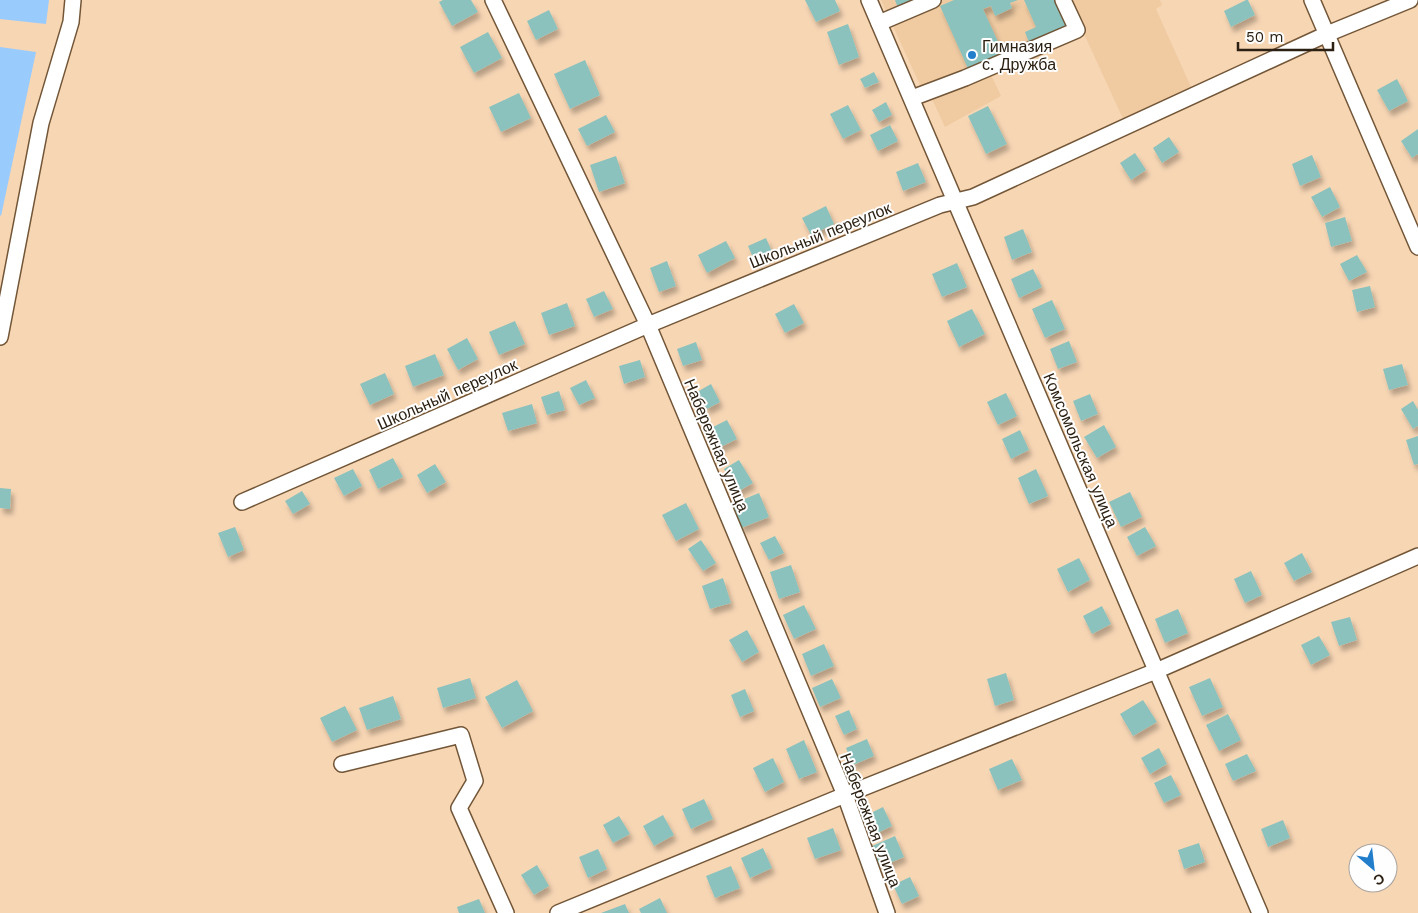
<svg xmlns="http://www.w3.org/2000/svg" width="1418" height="913" viewBox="0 0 1418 913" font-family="'Work Sans',sans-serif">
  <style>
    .built { fill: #f0cba2 }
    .water { fill: #99cbfd }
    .building { fill: #8bc2bd; filter: url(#shadow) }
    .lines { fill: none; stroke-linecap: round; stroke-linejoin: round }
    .minor-casing { stroke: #725637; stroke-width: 18 }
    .minor { stroke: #fff; stroke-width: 15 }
    .poi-dot { fill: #227ecb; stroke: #fefefe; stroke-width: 2 }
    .labels { text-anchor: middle; stroke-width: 4; stroke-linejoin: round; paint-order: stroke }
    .poi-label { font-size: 16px; fill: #2b2012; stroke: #fefefe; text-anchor: start }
    .street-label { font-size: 16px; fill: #2b2012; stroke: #fefefe }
  </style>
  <defs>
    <filter id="shadow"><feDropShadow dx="3" dy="5.5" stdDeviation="2.5" flood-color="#0004"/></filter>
  </defs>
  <rect width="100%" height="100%" fill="#f7d6b4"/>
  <path class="built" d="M881,0h279l2,5 -6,4 36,80 -68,32 -40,-87 -92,43 9,19 -56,31 -14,-30 -5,1z"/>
  <g class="water">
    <path d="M0,0h49l-3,24 -46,-5z"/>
    <path d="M0,47l36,5 -35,164 -1,-1z"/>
  </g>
  <g class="building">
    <path d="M443,0h28l7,12 -26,14 -13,-24z"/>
    <path d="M805,0h30l5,11 -24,11z"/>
    <path d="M895,0h22l-19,8z"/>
    <path d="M954,0h64l-8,3 2,5 -17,8 -4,-10 -8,3 22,48 -35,16 -30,-67z"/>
    <path d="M1024,0h34l12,27 -40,18 -5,-13 11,-5z"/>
    <path d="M1246,0h2l7,15 -24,12 -7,-16z"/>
    <path d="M549,10l9,19 -22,11 -9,-19z"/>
    <path d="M848,24l11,33 -20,8 -12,-33z"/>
    <path d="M488,32l14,26 -28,15 -14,-26z"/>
    <path d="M585,60l15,35 -30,14 -16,-35z"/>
    <path d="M874,72l5,10 -14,6 -5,-9z"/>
    <path d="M1397,79l11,22 -19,10 -12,-21z"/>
    <path d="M519,93l12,25 -30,14 -12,-25z"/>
    <path d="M886,102l6,13 -13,7 -7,-12z"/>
    <path d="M848,105l13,25 -18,9 -13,-25z"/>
    <path d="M988,106l19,38 -21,10 -18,-38z"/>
    <path d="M606,115l9,17 -28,14 -9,-17z"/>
    <path d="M890,125l8,16 -20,10 -8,-16z"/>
    <path d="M1418,129v25l-6,4 -11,-17z"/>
    <path d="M1169,137l10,15 -17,11 -9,-15z"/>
    <path d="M1135,153l11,17 -15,10 -11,-17z"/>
    <path d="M1312,155l9,22 -21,9 -8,-22z"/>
    <path d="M616,156l9,27 -26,9 -9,-27z"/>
    <path d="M918,163l8,19 -23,9 -7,-19z"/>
    <path d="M1330,187l10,20 -18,10 -11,-20z"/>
    <path d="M826,206l8,18 -23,11 -9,-17z"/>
    <path d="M1345,217l7,24 -21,6 -6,-24z"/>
    <path d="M1023,229l9,23 -20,8 -8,-23z"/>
    <path d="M766,238l7,16 -18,8 -7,-16z"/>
    <path d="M726,241l9,17 -28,15 -9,-18z"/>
    <path d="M1357,255l10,17 -18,9 -9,-17z"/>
    <path d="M667,261l9,25 -17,6 -9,-24z"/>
    <path d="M957,263l10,24 -25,10 -10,-23z"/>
    <path d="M1033,269l9,18 -23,11 -8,-19z"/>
    <path d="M1370,286l5,21 -18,5 -5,-22z"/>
    <path d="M604,291l9,18 -19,8 -8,-18z"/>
    <path d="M1052,300l13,29 -20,9 -13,-29z"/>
    <path d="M567,303l8,23 -26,9 -8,-22z"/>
    <path d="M794,304l10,19 -19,10 -10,-19z"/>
    <path d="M972,309l13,25 -26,13 -12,-26z"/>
    <path d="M515,321l10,23 -26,11 -10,-23z"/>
    <path d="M467,338l11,21 -20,11 -11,-21z"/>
    <path d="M1069,341l8,21 -19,7 -8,-20z"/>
    <path d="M696,342l6,18 -19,6 -6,-17z"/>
    <path d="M435,354l9,21 -31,12 -8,-21z"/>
    <path d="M640,360l5,17 -21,7 -5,-18z"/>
    <path d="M1402,364l6,21 -19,5 -6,-21z"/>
    <path d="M385,373l9,21 -24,11 -10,-21z"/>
    <path d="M586,380l9,18 -16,7 -9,-17z"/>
    <path d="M711,384l9,18 -13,7 -10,-17z"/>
    <path d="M559,391l6,19 -18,5 -6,-18z"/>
    <path d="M1006,393l11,23 -19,9 -11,-23z"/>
    <path d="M1090,394l8,20 -17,7 -8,-20z"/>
    <path d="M1413,401l5,9v16l-5,3 -12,-20z"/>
    <path d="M532,404l5,19 -29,8 -6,-18z"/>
    <path d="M727,420l10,19 -19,9 -9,-19z"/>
    <path d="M1104,425l12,22 -19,11 -13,-21z"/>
    <path d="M1020,430l9,20 -18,9 -9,-20z"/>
    <path d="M1418,436v28l-4,1 -8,-25z"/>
    <path d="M393,458l10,19 -25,12 -9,-19z"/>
    <path d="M739,460l14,23 -16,9 -13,-23z"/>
    <path d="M435,464l11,18 -19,11 -10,-18z"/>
    <path d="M353,469l9,17 -18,10 -10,-18z"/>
    <path d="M1036,469l12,27 -19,8 -11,-26z"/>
    <path d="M0,488l11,1 -1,20 -10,-1z"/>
    <path d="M302,491l8,13 -17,10 -8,-13z"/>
    <path d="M1130,492l12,25 -21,10 -12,-25z"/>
    <path d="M759,493l10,24 -28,11 -9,-24z"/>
    <path d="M686,503l13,26 -23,12 -14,-26z"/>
    <path d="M235,527l9,23 -16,7 -10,-24z"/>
    <path d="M1145,527l11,19 -19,10 -10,-19z"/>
    <path d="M775,536l9,17 -15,7 -9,-17z"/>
    <path d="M701,540l15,23 -13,8 -15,-22z"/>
    <path d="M1302,553l10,19 -18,9 -10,-18z"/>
    <path d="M1079,558l11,22 -22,12 -11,-23z"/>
    <path d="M791,565l9,27 -21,7 -9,-27z"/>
    <path d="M1251,571l11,24 -17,8 -11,-24z"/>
    <path d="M723,578l8,25 -21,6 -8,-23z"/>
    <path d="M804,605l12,24 -22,10 -11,-24z"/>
    <path d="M1102,606l9,18 -19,10 -9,-18z"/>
    <path d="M1178,609l10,24 -23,10 -10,-24z"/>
    <path d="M1350,617l7,23 -18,6 -8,-24z"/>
    <path d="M747,630l12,22 -17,10 -13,-22z"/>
    <path d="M1319,636l11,19 -19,10 -10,-20z"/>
    <path d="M824,644l10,22 -23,10 -9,-22z"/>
    <path d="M1006,673l8,27 -19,6 -8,-27z"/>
    <path d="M470,678l6,20 -33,10 -6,-20z"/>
    <path d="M1210,678l13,29 -21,9 -13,-29z"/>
    <path d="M832,679l9,19 -21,9 -8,-19z"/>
    <path d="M517,680l16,31 -31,17 -17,-31z"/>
    <path d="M745,689l9,22 -14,6 -9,-22z"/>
    <path d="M393,696l8,23 -34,11 -8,-22z"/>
    <path d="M1143,700l14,22 -24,14 -13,-22z"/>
    <path d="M345,706l12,24 -25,12 -12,-24z"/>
    <path d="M849,710l8,19 -13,6 -9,-19z"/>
    <path d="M1228,714l13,26 -22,11 -13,-26z"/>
    <path d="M867,739l7,17 -21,9 -7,-17z"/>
    <path d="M804,740l13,32 -18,7 -13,-30z"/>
    <path d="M1159,748l8,16 -17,10 -9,-16z"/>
    <path d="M1247,754l9,17 -23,10 -8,-17z"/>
    <path d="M773,758l11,24 -19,10 -12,-24z"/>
    <path d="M1012,759l10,21 -24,10 -9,-21z"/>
    <path d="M1171,775l10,20 -17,8 -10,-20z"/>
    <path d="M704,799l9,20 -22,10 -9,-20z"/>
    <path d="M883,807l9,19 -17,8 -8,-19z"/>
    <path d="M663,815l11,20 -20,11 -11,-20z"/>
    <path d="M619,816l11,18 -17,9 -10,-18z"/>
    <path d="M1283,820l7,18 -22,9 -7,-18z"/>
    <path d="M833,828l8,22 -26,9 -8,-21z"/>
    <path d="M895,836l9,21 -24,10 -8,-21z"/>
    <path d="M1199,843l6,19 -21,7 -6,-19z"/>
    <path d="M763,848l9,20 -22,10 -9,-20z"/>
    <path d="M598,849l9,20 -19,9 -9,-21z"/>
    <path d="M537,865l12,21 -15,9 -13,-20z"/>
    <path d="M731,866l9,22 -25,10 -9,-22z"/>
    <path d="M910,877l9,19 -17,8 -9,-19z"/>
    <path d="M660,898l7,15h-26l-2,-4z"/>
    <path d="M479,899l6,14h-26l-2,-6z"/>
    <path d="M625,904l4,9h-28z"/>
  </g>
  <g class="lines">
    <defs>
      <g id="minor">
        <path d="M493,0l155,325 197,470 42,118"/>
        <path d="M869,0l391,913"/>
        <path d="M1312,0l106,247"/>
        <path d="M879,23l54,-23"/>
        <path d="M912,98l53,-20 112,-48 -14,-30"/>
        <path d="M0,337l41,-214 30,-101 2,-22"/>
        <path d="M242,502l406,-177 292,-120 33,-8 354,-163 83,-34"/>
        <path d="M342,764l119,-29 14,46 -16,27 47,105"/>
        <path d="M558,913l287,-118 311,-124 262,-115"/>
      </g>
    </defs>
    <use href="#minor" class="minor-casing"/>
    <use href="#minor" class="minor"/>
  </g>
  <circle class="poi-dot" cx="972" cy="55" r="5"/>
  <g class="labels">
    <g class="poi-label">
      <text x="982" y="52">Гимназия<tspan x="982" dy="18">с. Дружба</tspan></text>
    </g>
    <g class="street-label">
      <text transform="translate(820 235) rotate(-22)" y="6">Школьный переулок</text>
      <text transform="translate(447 394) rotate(-24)" y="6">Школьный переулок</text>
      <text transform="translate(717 445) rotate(67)" y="6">Набережная улица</text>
      <text transform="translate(1081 450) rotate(67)" y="6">Комсомольская улица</text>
      <text transform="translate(871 820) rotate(69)" y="6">Набережная улица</text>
    </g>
  </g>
  <g transform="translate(1373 868) rotate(152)"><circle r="24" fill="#fefefe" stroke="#aaa5a0"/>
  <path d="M0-4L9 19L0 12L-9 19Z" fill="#227ecb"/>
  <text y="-8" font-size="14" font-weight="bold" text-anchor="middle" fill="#2b2012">С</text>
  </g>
  <path d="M1238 42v8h95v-8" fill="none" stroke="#2b2012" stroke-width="2.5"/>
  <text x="1246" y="42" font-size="15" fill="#2b2012" stroke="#fefefe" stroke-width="4" paint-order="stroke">50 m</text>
</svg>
